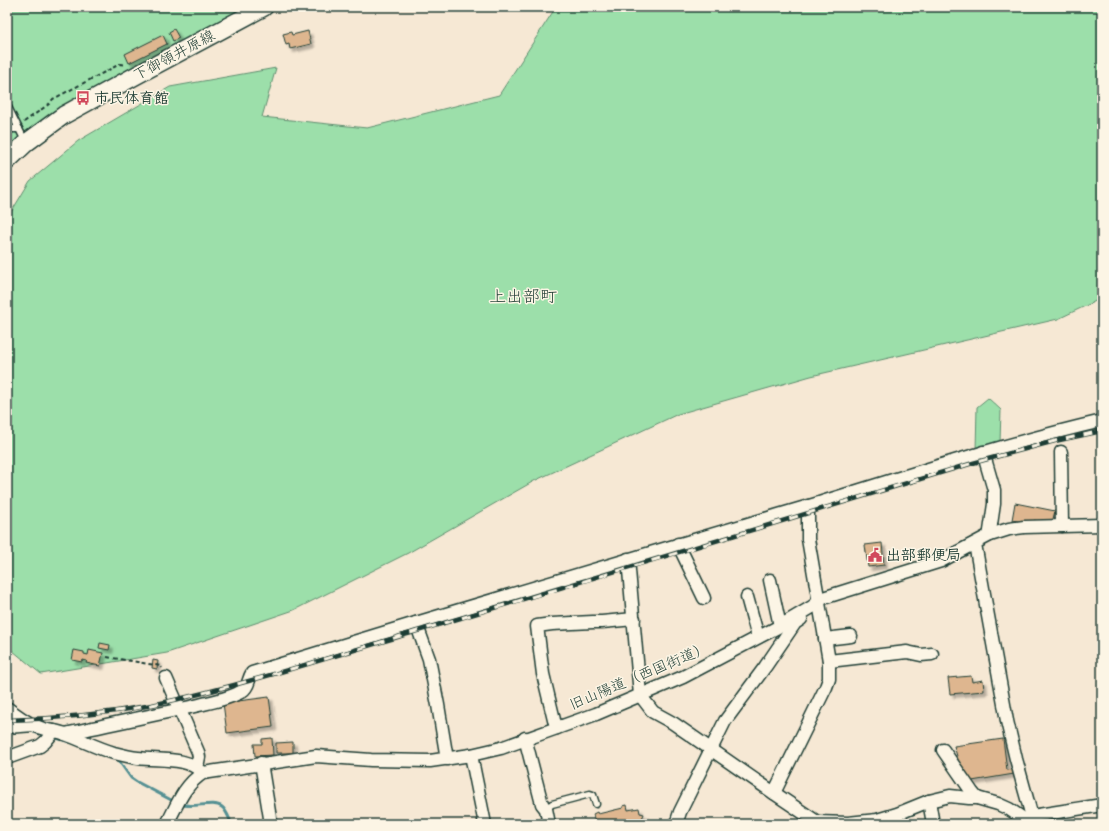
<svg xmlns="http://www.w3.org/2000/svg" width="1109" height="831" viewBox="0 0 1109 831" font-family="'Comic Neue','Klee One',sans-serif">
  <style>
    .green { fill: #9cdfaa; stroke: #5e8e6f }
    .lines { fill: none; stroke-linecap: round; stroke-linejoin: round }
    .stream { stroke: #549093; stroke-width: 3 }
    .building { fill: #deb68f; stroke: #1f3d34; filter: url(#shadow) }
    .lane-casing { stroke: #1f3d34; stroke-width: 9 }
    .street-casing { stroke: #1f3d34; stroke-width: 15 }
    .secondary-casing { stroke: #1f3d34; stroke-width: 20 }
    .path { stroke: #1f3d34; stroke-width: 2; stroke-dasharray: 4 3; stroke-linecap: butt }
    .lane { stroke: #fcf5e5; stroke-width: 6 }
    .street { stroke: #fcf5e5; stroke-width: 12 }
    .secondary { stroke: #fcf5e5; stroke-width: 17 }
    .rail-casing { stroke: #1f3d34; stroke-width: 4.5 }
    .rail { stroke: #fcf5e5; stroke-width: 3; stroke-dasharray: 9; stroke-linecap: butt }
    .labels { text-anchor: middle; stroke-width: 3; stroke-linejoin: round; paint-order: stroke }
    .street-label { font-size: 15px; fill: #1f3d34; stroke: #fcf5e5 }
    .poi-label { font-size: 15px; font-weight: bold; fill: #1f3d34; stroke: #fcf5e5; text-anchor: start }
    .quarter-label { font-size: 17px; fill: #1f3d34; stroke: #fcf5e5 }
  </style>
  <defs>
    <filter id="shadow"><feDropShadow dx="3.5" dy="3.5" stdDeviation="1" flood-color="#0004"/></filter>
  </defs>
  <rect width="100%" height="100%" fill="#f6e8d4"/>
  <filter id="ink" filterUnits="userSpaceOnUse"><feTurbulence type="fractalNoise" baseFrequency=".025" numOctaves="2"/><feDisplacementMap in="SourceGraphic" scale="8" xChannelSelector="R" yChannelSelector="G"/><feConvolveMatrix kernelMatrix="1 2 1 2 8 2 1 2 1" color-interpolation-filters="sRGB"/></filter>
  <g filter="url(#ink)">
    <g class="green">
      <path d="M7,7h244l-219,122 -18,13 -7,7z"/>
      <path d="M556,7h546v291l-44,21 -247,57 -133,38 -144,67 -126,72 -114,57 -127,43 -126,21 -34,-28v-427l23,-38 48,-40 92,-54 106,-19 -14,49 105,11 132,-33z"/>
      <path d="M988,398l13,12 -1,32 -24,8 1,-43z"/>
    </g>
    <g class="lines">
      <g class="stream">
        <path d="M34,732l11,3"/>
        <path d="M53,737l17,5"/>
        <path d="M116,757l15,21 6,4 38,20"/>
        <path d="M180,804c13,5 33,-4 42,3 5,4 7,12 10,17"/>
      </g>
    </g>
    <g class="building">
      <path d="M174,29l5,9 -6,3 -4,-9z"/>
      <path d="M308,31l3,13 -21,5 -1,-5 -3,1 -3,-11 8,-2 1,3z"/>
      <path d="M163,35l4,9 -38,19 -4,-9z"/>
      <path d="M1015,503l40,8 -3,12 -18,-3v4l-22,-4z"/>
      <path d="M882,543l2,22 -16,2 -3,-22z"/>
      <path d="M100,643l10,2 -1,5 -10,-2z"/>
      <path d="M74,650l10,2v2l4,1 1,-5 14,3 -3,13 -14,-3 1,-2 -4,-1 -1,2 -10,-2z"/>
      <path d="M153,660l5,1 -1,8 -5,-1z"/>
      <path d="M971,676l1,6 11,-2 1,11 -34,3 -2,-16z"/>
      <path d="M269,697l4,30 -46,6 -4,-30z"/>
      <path d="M272,738l1,17 -18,1 -1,-12h8v-5z"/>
      <path d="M1003,739l4,31 7,-1v5l-42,7 -13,-18 -5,-17z"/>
      <path d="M293,742v11h-17v-10z"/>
      <path d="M627,805l1,5 11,-2 1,5 4,1 -4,9 -5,1h-40l-2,-10 4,-2 1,2 25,-6v-2z"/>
    </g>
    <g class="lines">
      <defs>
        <g id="lane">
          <path d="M7,105l18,36"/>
          <path d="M7,129h12"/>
          <path d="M546,809l6,-5 38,-10 3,1 3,9"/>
        </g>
        <g id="street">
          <path d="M983,452l11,38v14l-4,27v4"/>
          <path d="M1061,452l1,74"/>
          <path d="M678,544l26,54"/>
          <path d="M975,544l32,177 9,38 18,65"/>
          <path d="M628,559l12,136 13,17 20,11 101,70 43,29v2"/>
          <path d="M770,580l10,46"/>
          <path d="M747,597l11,40"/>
          <path d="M825,639l26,-3"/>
          <path d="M829,661l78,-9 14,3 11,-1"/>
          <path d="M166,678l32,74 1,5 -2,10"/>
          <path d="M7,708c10,7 22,17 34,20 8,3 17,3 24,6 17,6 32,14 49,19 8,2 16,4 24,5 21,3 49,-2 65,15"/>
          <path d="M7,727l27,-2"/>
          <path d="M557,728l-3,-8 -11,-46 -6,-48 15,-2 41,-2h9l32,-3"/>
          <path d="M65,734c45,-10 90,-19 134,-29 12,-3 33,-7 43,-14 7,-4 6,-12 10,-18l164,-50"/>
          <path d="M525,738l17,66 4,5 3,15"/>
          <path d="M943,750l29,42 5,6"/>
          <path d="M471,755l14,69"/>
          <path d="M7,758l33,-12 5,-4 9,-11"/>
          <path d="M447,759l-9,-54 -9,-46 -13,-36c131,-40 262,-78 393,-117 97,-30 194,-62 293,-85"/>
          <path d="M261,763l10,61"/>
          <path d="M774,793l52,-106 3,-8v-18l-21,-122v-33"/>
          <path d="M929,801l4,23"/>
          <path d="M1032,816l70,-11"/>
          <path d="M817,822l31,1 29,-3 20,-6 32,-13 21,-5 19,2h8l21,6 11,5 22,15"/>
          <path d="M167,824c10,-19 17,-39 36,-51l113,-17 55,4 59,1 41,-6 30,-7 95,-34 87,-37 97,-51 32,-19 11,-9 118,-37 49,-26 19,-6 15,-2 78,-2"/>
          <path d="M676,824l4,-12 45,-91 40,-54 30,-44 6,-4"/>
        </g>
        <path id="secondary" d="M7,161l19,-18 38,-28 71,-39 129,-69"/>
      </defs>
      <use href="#lane" class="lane-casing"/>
      <use href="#street" class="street-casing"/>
      <use href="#secondary" class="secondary-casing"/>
      <g class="path">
        <path d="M24,122l25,-18 4,-5 67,-35 6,1"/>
        <path d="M107,657l54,9 1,2"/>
      </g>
      <use href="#lane" class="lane"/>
      <use href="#street" class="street"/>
      <use href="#secondary" class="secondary"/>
      <defs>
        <path id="rail" d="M7,720c48,-1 98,-6 145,-15 92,-20 182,-49 272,-76 183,-54 366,-111 549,-166l82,-22 47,-10"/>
      </defs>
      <use href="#rail" class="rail-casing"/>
      <use href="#rail" class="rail"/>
    </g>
  </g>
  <defs>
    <symbol id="bus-bare" viewBox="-9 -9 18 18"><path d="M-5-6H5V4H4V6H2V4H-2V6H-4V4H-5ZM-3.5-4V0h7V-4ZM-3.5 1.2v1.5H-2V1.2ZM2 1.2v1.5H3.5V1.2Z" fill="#d1495b" stroke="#fcf5e5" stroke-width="2.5" paint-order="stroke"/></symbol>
    <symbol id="civic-bare" viewBox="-9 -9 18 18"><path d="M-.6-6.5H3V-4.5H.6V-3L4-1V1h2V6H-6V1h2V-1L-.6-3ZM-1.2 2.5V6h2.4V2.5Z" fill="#d1495b" stroke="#fcf5e5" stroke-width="2.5" paint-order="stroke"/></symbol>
  </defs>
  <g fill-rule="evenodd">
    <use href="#bus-bare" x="73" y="88" width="20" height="20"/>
    <use href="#civic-bare" x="865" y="545" width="20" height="20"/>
  </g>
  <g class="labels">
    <g class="street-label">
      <text transform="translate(174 55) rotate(-28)" y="5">下御領井原線</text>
      <text transform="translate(639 676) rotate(-23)" y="5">旧山陽道（西国街道）</text>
    </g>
    <g class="poi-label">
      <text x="94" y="103">市民体育館</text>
      <text x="886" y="560">出部郵便局</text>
    </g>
    <g class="quarter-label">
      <text x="523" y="302">上出部町</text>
    </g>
  </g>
  <rect width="1109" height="831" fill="none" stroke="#fcf5e5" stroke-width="24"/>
  <rect x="12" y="12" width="1085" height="807" fill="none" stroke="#1f3d34" stroke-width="1.5" filter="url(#ink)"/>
</svg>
